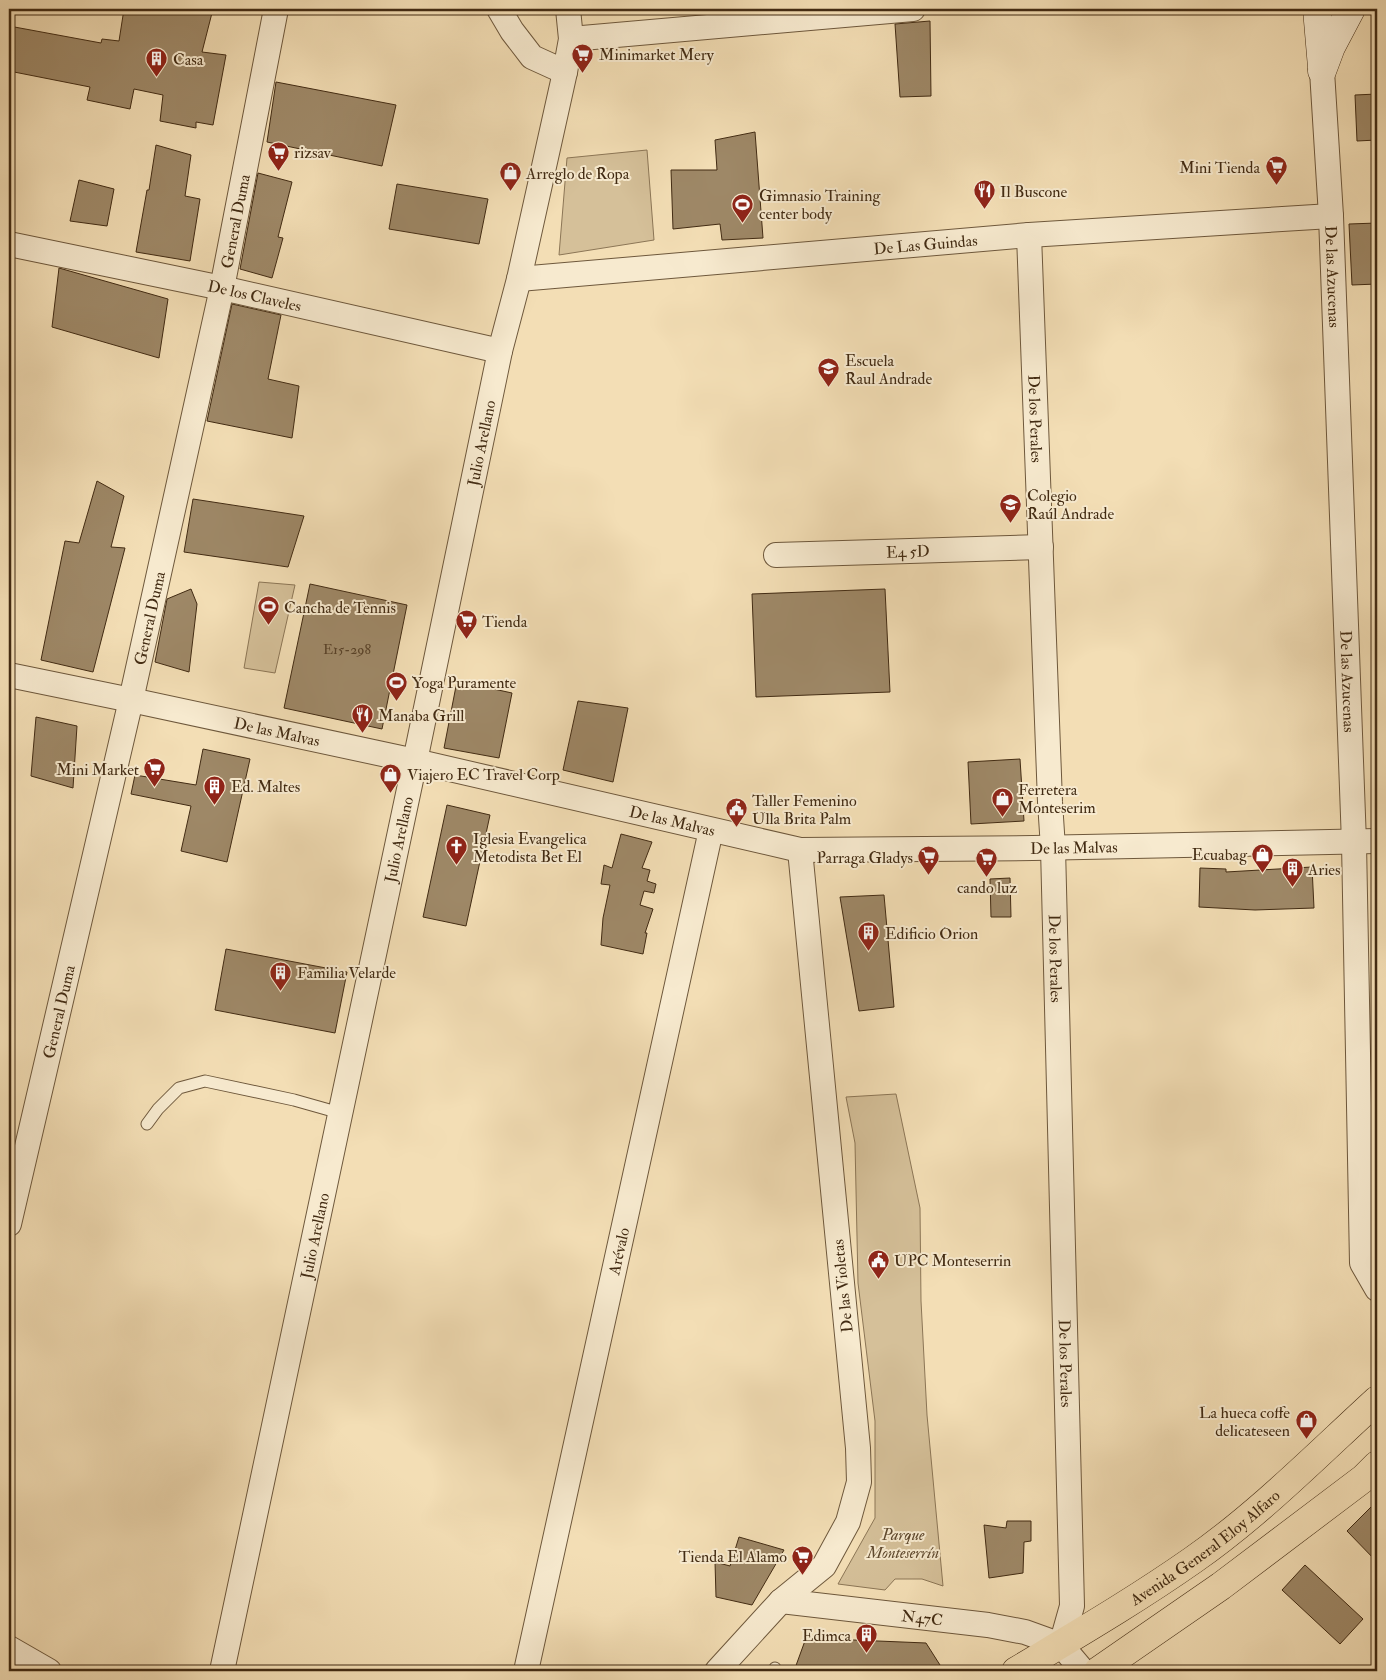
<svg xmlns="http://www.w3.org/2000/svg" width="1386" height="1680" viewBox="0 0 1386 1680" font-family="'IM FELL Double Pica',serif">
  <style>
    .green { fill: #d5c099; stroke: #8c7656 }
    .building { fill: #9e8867; stroke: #422b13 }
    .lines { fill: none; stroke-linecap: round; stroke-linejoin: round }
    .lane-casing { stroke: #6e583c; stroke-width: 13 }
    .street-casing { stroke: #6e583c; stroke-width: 26 }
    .secondary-casing { stroke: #422b13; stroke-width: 29 }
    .primary-casing { stroke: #422b13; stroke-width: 29 }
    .lane { stroke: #f7eacf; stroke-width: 11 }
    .street { stroke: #f7eacf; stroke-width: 24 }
    .secondary { stroke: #f7eacf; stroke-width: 28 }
    .primary { stroke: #f3deb5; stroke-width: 28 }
    .labels { text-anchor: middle; stroke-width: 4; stroke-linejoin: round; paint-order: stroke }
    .number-label { font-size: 14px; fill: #594228 }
    .poi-label { font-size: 16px; fill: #422b13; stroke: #f7eacf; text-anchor: start }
    .street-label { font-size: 16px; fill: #422b13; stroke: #f7eacf }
    .park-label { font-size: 16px; font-style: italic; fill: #5f492e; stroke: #f7eacf }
  </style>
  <rect width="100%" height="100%" fill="#f3deb5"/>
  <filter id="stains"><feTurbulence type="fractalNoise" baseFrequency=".004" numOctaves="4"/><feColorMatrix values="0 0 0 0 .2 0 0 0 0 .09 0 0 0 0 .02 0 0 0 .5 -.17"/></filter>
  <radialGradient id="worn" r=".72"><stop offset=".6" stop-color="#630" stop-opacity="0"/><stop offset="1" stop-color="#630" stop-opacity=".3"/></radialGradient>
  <g class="green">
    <path d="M647,150l7,90 -95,15 8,-97z"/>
    <path d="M259,582l36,3 -20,88 -31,-5z"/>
    <path d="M896,1094l24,114 1,93 6,114 16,171 -21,-7h-27l-10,11 -47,-6 37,-66v-97l-17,-138 -3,-140 -9,-46z"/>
  </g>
  <g class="building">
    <path d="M124,9h89l-11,43 24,3 -13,70 -17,-3v6l-36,-7 3,-26 -29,-6 -4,20 -43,-9 3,-13 -81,-16v-45l92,17 1,-4 17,2z"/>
    <path d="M930,21l1,75 -31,1 -5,-73z"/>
    <path d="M276,82l120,23 -14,61 -115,-24z"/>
    <path d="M1377,94v46l-20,1 -2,-46z"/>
    <path d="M755,132l8,106 -41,2 -2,-16 -47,5 -2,-59h46l-2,-30z"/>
    <path d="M156,145l35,10 -6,41 15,3 -10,62 -54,-9 11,-62h2z"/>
    <path d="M258,173l34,9 -14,55 5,1 -11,40 -32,-9z"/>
    <path d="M79,180l35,9 -7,37 -37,-5z"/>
    <path d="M397,184l91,15 -9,45 -90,-15z"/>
    <path d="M1377,223v61l-25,1 -3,-61z"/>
    <path d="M59,268l109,31 -9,59 -107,-31z"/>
    <path d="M232,304l49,11 -13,64 31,7 -7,52 -85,-17z"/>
    <path d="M97,481l27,15 -13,51 14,1 -32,124 -52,-12 24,-119 14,2z"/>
    <path d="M193,499l111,17 -16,51 -104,-15z"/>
    <path d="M310,584l97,21 -25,124 -98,-21z"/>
    <path d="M191,589l6,15 -8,68 -34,-10 12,-63z"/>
    <path d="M885,589l5,103 -134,5 -4,-103z"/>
    <path d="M457,681l55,12 -13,65 -55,-10z"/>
    <path d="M578,701l50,7 -15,74 -50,-12z"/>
    <path d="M36,717l41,9 -4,62 -42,-12z"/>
    <path d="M203,749l47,10 -23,103 -46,-11 10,-45 -60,-12 4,-19 61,10z"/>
    <path d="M1020,759l4,62 -53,3 -3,-62z"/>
    <path d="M447,805l43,10 -24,111 -43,-9z"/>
    <path d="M621,834l31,8 -10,26 8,2 -3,11 9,3 -2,9 -10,-2 -4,14 13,4 -8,24h2l-4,21 -42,-9 2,-27 7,-33 -9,-1 3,-19 8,3z"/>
    <path d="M1312,867l2,41 -59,2 -56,-3 1,-39 26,1v3z"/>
    <path d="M1010,878l1,39h-20l-1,-38z"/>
    <path d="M884,895l10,112 -35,4 -19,-114z"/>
    <path d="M226,949l121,23 -12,61 -120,-23z"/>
    <path d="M1377,1501v61l-30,-31z"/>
    <path d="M1007,1521h24v20l-7,1 -1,31 -34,5 -5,-53 22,3z"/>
    <path d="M739,1537l45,13 -32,55 -36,-8 -1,-35 15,4z"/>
    <path d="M1305,1565l58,54 -23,25 -58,-54z"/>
    <path d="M806,1638l120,5 14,22 -9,6h-137z"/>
  </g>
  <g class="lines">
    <defs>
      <g id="lane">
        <path d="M147,1124l11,-15 21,-21 26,-7 89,19 46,13"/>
        <path d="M775,1668l1,3"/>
      </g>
      <g id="street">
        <path d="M499,9l13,22 20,26 33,15"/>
        <path d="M571,39l342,-30"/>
        <path id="s1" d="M1322,71l9,145 23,627 8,420 15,26"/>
        <path id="s2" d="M1029,235l21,567 3,46 19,758 -11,39"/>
        <path id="s3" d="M9,244l213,44 278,63"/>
        <path id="s4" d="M519,279l510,-44 302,-19"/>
        <path id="s5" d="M776,555l265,-8"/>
        <path id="s6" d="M9,675l122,25 284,61 385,89 233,-2 344,-7"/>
        <path id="s7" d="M9,1224l122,-524 91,-412 54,-279"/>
        <path id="s8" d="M781,1601l207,24 37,7 36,13"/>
        <path d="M1061,1645l22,26"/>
        <path d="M9,1648l40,23"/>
        <path id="s9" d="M222,1671l193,-910 85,-410 19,-72 46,-207 6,-33 -3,-30"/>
        <path id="s10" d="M526,1671l185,-841"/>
        <path d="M717,1671l64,-70 43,-35 24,-44 11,-40 -1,-34 -58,-598"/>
      </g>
      <g id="secondary">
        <path d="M1317,9l5,58"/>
        <path d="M1322,71l9,-24 20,-38"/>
      </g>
      <g id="primary">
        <path id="s11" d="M1016,1671c60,-36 120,-71 177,-111 66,-46 125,-106 184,-160"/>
        <path d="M1098,1671l123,-85 143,-108 13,-13"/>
      </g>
    </defs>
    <use href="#lane" class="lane-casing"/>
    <use href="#street" class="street-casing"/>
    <use href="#secondary" class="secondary-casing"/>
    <use href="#primary" class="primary-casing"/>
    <use href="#lane" class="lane"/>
    <use href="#street" class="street"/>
    <use href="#secondary" class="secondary"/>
    <use href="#primary" class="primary"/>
  </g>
  <defs>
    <symbol id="supermarket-pin" viewBox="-11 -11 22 30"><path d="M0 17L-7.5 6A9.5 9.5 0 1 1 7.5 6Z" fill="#8f2418" stroke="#f7eacf"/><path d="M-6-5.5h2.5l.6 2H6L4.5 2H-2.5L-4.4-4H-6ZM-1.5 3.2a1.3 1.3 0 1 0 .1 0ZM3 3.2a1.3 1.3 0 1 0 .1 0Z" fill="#fff"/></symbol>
    <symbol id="building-pin" viewBox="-11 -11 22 30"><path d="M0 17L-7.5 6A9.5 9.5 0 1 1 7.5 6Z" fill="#8f2418" stroke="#f7eacf"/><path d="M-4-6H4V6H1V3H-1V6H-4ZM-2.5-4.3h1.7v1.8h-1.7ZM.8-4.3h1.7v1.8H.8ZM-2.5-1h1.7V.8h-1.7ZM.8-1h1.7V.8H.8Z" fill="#fff"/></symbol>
    <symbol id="shop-pin" viewBox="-11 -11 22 30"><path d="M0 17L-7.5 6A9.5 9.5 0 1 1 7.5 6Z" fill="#8f2418" stroke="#f7eacf"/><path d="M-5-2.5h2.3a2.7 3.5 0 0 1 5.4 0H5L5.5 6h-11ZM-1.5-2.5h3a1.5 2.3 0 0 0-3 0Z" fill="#fff"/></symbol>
    <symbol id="restaurant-pin" viewBox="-11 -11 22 30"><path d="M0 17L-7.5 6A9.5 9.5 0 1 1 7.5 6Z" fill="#8f2418" stroke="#f7eacf"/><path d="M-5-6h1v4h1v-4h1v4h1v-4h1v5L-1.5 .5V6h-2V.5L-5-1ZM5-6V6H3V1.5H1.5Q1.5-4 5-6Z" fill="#fff"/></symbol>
    <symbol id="stadium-pin" viewBox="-11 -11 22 30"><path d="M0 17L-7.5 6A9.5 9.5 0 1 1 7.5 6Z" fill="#8f2418" stroke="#f7eacf"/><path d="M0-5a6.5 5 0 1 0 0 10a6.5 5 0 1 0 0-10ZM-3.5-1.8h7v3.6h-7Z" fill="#fff"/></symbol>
    <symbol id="university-pin" viewBox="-11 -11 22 30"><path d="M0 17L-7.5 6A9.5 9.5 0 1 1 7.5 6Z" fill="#8f2418" stroke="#f7eacf"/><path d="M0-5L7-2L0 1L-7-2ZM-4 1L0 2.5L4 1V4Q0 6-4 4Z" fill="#fff"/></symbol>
    <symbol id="school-pin" viewBox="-11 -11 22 30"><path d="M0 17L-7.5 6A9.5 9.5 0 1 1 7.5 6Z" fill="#8f2418" stroke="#f7eacf"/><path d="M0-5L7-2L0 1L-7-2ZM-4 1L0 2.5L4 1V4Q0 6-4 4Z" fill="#fff"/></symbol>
    <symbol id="civic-pin" viewBox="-11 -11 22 30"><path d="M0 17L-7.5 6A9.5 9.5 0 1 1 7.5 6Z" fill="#8f2418" stroke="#f7eacf"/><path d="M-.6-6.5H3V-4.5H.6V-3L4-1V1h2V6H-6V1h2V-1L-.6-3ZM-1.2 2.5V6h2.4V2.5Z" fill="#fff"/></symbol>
    <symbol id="church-pin" viewBox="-11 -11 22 30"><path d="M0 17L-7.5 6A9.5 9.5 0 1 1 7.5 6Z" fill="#8f2418" stroke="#f7eacf"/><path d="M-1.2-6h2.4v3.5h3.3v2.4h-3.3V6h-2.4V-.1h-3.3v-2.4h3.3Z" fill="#fff"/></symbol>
  </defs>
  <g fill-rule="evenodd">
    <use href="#supermarket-pin" x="570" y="42" width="25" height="34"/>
    <use href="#building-pin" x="144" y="46" width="25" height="34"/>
    <use href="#supermarket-pin" x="266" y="140" width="25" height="34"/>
    <use href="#supermarket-pin" x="1264" y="154" width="25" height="34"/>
    <use href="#shop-pin" x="498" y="160" width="25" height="34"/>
    <use href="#restaurant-pin" x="972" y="178" width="25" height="34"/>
    <use href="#stadium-pin" x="730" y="192" width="25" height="34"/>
    <use href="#university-pin" x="816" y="356" width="25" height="34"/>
    <use href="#school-pin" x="998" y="492" width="25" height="34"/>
    <use href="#stadium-pin" x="256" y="594" width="25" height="34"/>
    <use href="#supermarket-pin" x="454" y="608" width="25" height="34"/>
    <use href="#stadium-pin" x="384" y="670" width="25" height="34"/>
    <use href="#restaurant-pin" x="350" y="702" width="25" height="34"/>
    <use href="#supermarket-pin" x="142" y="756" width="25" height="34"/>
    <use href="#shop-pin" x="378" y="762" width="25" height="34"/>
    <use href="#building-pin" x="202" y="774" width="25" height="34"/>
    <use href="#shop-pin" x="990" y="786" width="25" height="34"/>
    <use href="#civic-pin" x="724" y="796" width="25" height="34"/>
    <use href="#church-pin" x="444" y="834" width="25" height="34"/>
    <use href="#shop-pin" x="1250" y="842" width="25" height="34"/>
    <use href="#supermarket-pin" x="916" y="844" width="25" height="34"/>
    <use href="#supermarket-pin" x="974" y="846" width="25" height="34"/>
    <use href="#building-pin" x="1280" y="856" width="25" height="34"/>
    <use href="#building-pin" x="856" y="920" width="25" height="34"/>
    <use href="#building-pin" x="268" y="960" width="25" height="34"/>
    <use href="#civic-pin" x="866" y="1248" width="25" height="34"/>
    <use href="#shop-pin" x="1294" y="1408" width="25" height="34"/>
    <use href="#supermarket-pin" x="790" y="1544" width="25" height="34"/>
    <use href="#building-pin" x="854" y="1622" width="25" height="34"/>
  </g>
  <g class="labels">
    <g class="number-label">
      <text x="347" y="654">E15-298</text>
    </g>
    <g class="poi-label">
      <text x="599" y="60">Minimarket Mery</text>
      <text x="173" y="65">Casa</text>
      <text x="294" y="158">rizsav</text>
      <text x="1260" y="173" text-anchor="end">Mini Tienda</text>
      <text x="526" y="179">Arreglo de Ropa</text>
      <text x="1000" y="197">Il Buscone</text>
      <text x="759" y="201">Gimnasio Training<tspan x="759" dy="18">center body</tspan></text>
      <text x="845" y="366">Escuela<tspan x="845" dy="18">Raul Andrade</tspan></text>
      <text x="1027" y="501">Colegio<tspan x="1027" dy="18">Raúl Andrade</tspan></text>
      <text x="284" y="613">Cancha de Tennis</text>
      <text x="482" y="627">Tienda</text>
      <text x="412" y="688">Yoga Puramente</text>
      <text x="378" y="721">Manaba Grill</text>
      <text x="139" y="775" text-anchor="end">Mini Market</text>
      <text x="407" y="780">Viajero EC Travel Corp</text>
      <text x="231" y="792">Ed. Maltes</text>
      <text x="1018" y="795">Ferretera<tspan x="1018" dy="18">Monteserim</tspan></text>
      <text x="752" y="806">Taller Femenino<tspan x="752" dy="18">Ulla Brita Palm</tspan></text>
      <text x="473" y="844">Iglesia Evangelica<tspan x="473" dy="18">Metodista Bet El</tspan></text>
      <text x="1247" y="860" text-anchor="end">Ecuabag</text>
      <text x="913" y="863" text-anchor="end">Parraga Gladys</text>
      <text x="1308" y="875">Aries</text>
      <text x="987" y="893" text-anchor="middle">cando luz</text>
      <text x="885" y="939">Edificio Orion</text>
      <text x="297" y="978">Familia Velarde</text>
      <text x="894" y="1266">UPC Monteserrin</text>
      <text x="1290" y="1418" text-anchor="end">La hueca coffe<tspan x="1290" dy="18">delicateseen</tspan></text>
      <text x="787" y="1562" text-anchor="end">Tienda El Alamo</text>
      <text x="851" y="1641" text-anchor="end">Edimca</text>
    </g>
    <g class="street-label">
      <text dy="6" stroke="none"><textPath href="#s7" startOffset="1028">General Duma</textPath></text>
      <text dy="6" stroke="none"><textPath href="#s4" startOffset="408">De Las Guindas</textPath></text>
      <text dy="6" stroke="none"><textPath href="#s1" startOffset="206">De las Azucenas</textPath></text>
      <text dy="6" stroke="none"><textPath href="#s3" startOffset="251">De los Claveles</textPath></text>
      <text dy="6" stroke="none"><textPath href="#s2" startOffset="184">De los Perales</textPath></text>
      <text dy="6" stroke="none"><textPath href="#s9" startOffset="1255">Julio Arellano</textPath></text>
      <text dy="6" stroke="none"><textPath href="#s5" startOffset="132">E4 5D</textPath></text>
      <text dy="6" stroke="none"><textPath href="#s7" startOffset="622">General Duma</textPath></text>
      <text dy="6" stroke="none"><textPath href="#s1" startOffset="611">De las Azucenas</textPath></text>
      <text dy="6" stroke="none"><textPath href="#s6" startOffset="274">De las Malvas</textPath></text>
      <text dy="6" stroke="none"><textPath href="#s6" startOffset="679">De las Malvas</textPath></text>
      <text dy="6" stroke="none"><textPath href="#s9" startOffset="850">Julio Arellano</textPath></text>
      <text dy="6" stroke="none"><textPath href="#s6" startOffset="1084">De las Malvas</textPath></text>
      <text dy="6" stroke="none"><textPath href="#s2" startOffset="724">De los Perales</textPath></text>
      <text dy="6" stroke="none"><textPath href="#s7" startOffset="218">General Duma</textPath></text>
      <text dy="6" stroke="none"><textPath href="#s9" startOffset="445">Julio Arellano</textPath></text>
      <text dy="6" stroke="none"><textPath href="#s10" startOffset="430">Arévalo</textPath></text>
      <text transform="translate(842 1286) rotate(-96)" y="6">De las Violetas</text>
      <text dy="6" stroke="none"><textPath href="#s2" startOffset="1129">De los Perales</textPath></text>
      <text dy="6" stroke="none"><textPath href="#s11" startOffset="226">Avenida General Eloy Alfaro</textPath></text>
      <text dy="6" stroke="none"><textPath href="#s8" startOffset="142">N47C</textPath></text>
    </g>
    <g class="park-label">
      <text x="903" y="1540">Parque<tspan x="903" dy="18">Monteserrín</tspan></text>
    </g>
  </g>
  <rect width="1386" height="1680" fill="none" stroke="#f3deb5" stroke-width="30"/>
  <rect x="10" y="10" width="1366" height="1660" fill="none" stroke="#422b13" stroke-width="2.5"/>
  <rect x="15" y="15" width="1356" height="1650" fill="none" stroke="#422b13"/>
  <rect width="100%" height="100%" filter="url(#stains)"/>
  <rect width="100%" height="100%" fill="url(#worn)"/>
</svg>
